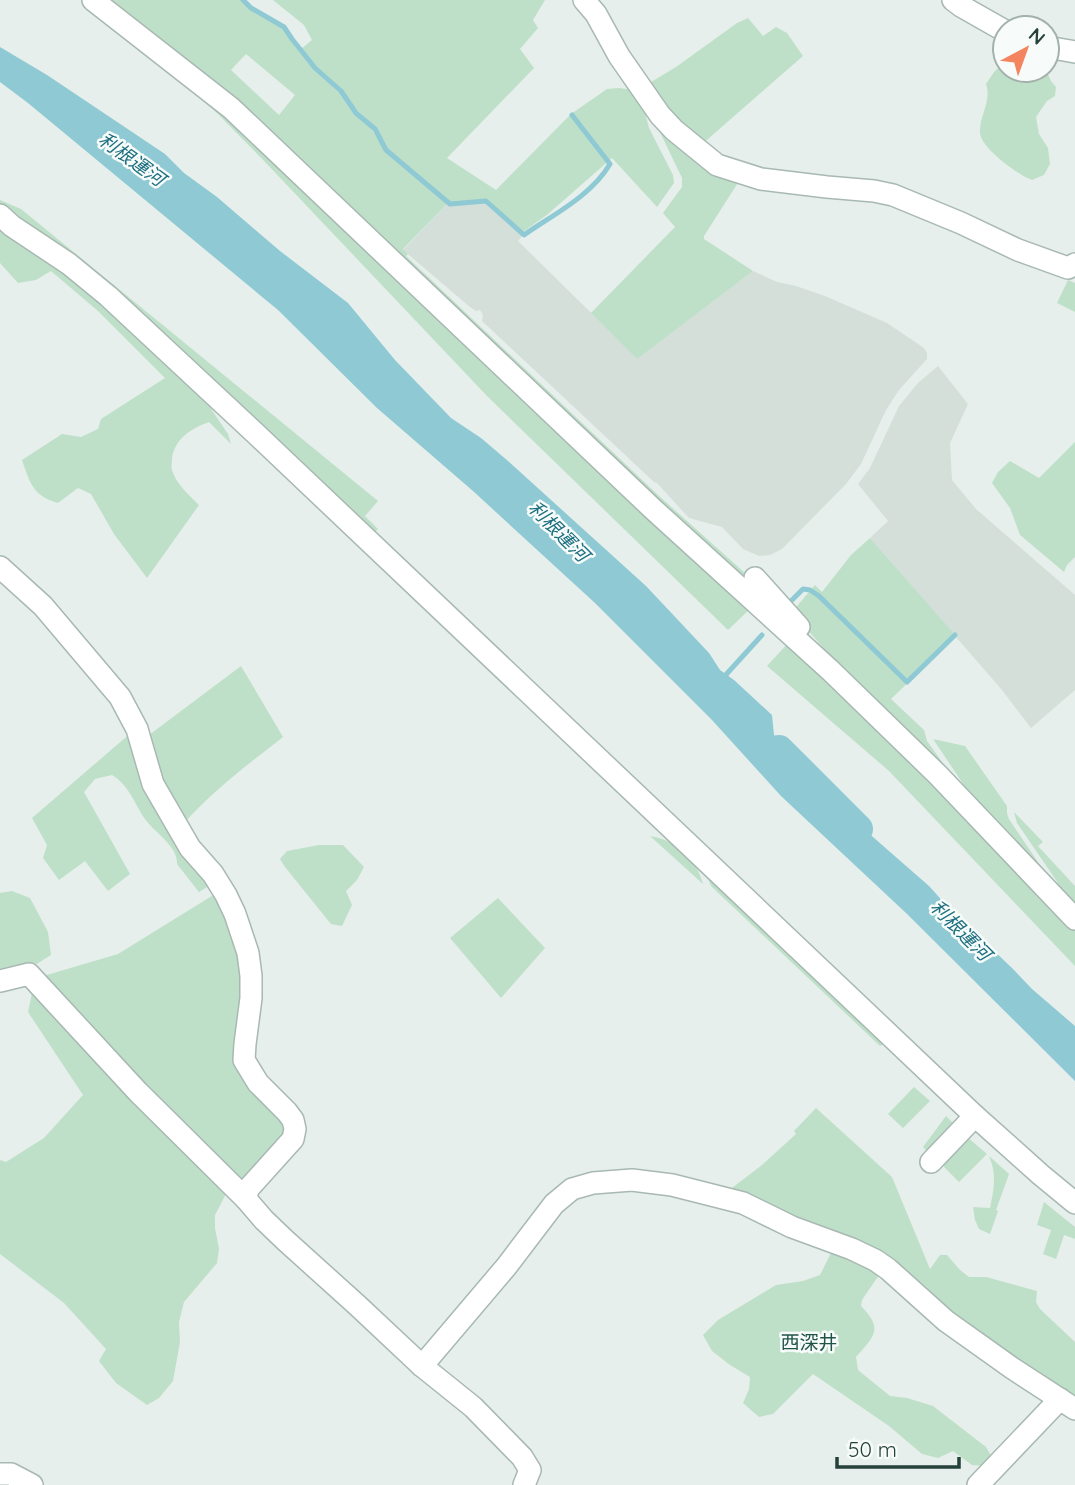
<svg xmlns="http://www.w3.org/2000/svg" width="1075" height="1485" viewBox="0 0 1075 1485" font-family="Quicksand,'Noto Sans JP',sans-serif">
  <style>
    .built { fill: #d4dfda }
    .green { fill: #bfe0c8; fill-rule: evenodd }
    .water { fill: #8ec9d4 }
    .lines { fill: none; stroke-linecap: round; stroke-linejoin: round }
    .stream { stroke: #8ec9d4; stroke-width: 5 }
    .river { stroke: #8ec9d4; stroke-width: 30 }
    .minor-casing { stroke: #a8b8b2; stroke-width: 24 }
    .minor { stroke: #fff; stroke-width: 21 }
    .labels { text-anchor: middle; stroke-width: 5; stroke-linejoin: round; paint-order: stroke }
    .water-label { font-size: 19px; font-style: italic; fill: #1c6f80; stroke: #f7fbf9 }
    .neighbourhood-label { font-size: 19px; fill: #1f5548; stroke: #f7fbf9 }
  </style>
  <rect width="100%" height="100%" fill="#e6efeb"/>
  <g class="built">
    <path d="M485,202l38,33 -5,6 119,117 116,-87 24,11 19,4 29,10 62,27 37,25 3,5v6l-28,31 -13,20 -25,54 -15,20 -64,65 -12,6 -11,1 -16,-7 -21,-22 -33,-9 -32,-35 -3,-1 -172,-161 1,-6 -3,-5 -4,1 -6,-4 -67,-57 44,-46 7,2z"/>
    <path d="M938,366l30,38 -18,39 2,37 24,29 99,86v95l-44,38 -29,-38 -132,-152 18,-17 -30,-37 12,-16 29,-62 19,-23z"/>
  </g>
  <g class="green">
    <path d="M110,0h131l8,8 30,17 5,5 12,18 19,23 26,23 14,20 14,11 18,29 60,50 -44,45 5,5 -2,2 252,239 88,79 60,66zM246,54l49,41 -16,20 -48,-45z"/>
    <path d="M273,0h272l-12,20 5,8 -18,21 14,19 -87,90 49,32 75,-76 36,-25 12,-1 16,2 6,7 8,31 24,47 1,8 -17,24 -45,-49 -64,56 -25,18 -36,-33 -34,4 -3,-1 -62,-52 -12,-22 -20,-19 -18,-22 -22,-21 -15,-17 11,-9 -8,-15z"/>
    <path d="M748,18l15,18 13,-9 11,6 16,23 -103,90 -54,-61 30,-18 61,-44z"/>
    <path d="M138,43l87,68 527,496 -24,23 -240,-233 -222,-234 -48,-49z"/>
    <path d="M1005,61v9h41l5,11 5,6 -1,9 -8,5 -11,16 3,17 9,14 2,16 -6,11 -12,5c-14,-5 -51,-32 -52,-47 -1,-17 12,-32 6,-49l8,-12z"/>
    <path d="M657,126l84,52 -37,58v3l49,32 -116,88 -46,-46 84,-86 -12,-14 19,-26v-9z"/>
    <path d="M0,200l21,9 357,292 -13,15 13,13 -7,7 -371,-328z"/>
    <path d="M0,224l101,73 100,97 27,40 3,10 -22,-22c-17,6 -35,17 -37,37 0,3 -1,9 0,11 4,14 17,25 27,35l-52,73 -33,-44 -23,-40 -13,-6 -20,15c-25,-7 -28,-20 -36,-43l40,-26 19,3 17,-8 3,-10 64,-41 -67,-67 -47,-40 -15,9 -18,3 -18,-20z"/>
    <path d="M1068,280l7,3v29l-18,-9z"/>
    <path d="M1075,442v115l-8,8 -3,7 -44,-37 -10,-27 -18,-25 6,-11 12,-11 29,17z"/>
    <path d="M870,538l86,98 -65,63 33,31 3,11 31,43 -125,-125 -41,-47 23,-27 7,7 29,-37z"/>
    <path d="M789,642l77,73 209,213v38l-186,-195 -122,-105z"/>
    <path d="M241,666l42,71c-36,28 -69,53 -99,86l-31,-53 -8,-32z"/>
    <path d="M132,732l78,150 -3,5 -8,5 -22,-28c1,-18 -22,-31 -32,-45 -11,-16 -16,-34 -33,-44l-17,4 -11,13 46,82 -22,17 -23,-30 -26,19 -16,-22 4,-13 -15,-27z"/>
    <path d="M933,739l32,7 42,60v7l2,6 45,67 -78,-83z"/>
    <path d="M1014,812l29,30 -5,4 37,40v23l-6,-6 -13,-23 -39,-57z"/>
    <path d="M650,836c27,4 46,23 53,48z"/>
    <path d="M319,845h24l21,22 -7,13 -11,11 6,14 -10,21 -11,-2 -46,-57 -5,-8 7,-8z"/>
    <path d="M702,863l187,178 -9,5 -169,-160z"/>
    <path d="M12,891l18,7 18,34 3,23 -16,10 -35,6v-78z"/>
    <path d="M215,894l29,60 -5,90 51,90 -50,53 -200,-210 78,-23z"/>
    <path d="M498,898l47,50 -44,50 -51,-60z"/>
    <path d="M33,988l195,202 -13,25v13l4,21 -2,14 -33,39 -5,20 1,20 -7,39 -14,17 -12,7 -31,-22 -17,-22 7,-12 -42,-46 -64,-49v-94l6,2 38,-24 39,-43 -55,-83z"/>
    <path d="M914,1087l16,14 -27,27 -15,-14z"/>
    <path d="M816,1108l76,69 38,92 10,-14h7l13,15 9,7h17l51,14 -1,11 4,7 35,33v61l-129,-88 -14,-18 -6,-11 -3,10 -199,-102 38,-29 34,-31 -2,-3z"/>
    <path d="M946,1116l11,11 -30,24 -4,-4z"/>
    <path d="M966,1136l21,18 -28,28 -15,-15v-7z"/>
    <path d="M989,1156l20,18 -13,36 2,1 -8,23 -11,-5 -4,-9 -2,-13 17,1c4,-19 7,-34 -1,-52z"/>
    <path d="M1044,1202l31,25v12l-11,-4 -8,24 -13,-5 8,-24 -14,-5z"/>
    <path d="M834,1247l45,28 -17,25 -1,6c23,23 13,30 -5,51l2,13 32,26 17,2 26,8 53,41 6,10 -7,9 -13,-1 -19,-14 -15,7 -16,-4 -33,-28 -76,-52 -40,40 -14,3 -16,-14 6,-14 1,-12 -20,-12 -18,-14 -9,-16 15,-15 58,-35 27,-4 17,-6z"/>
  </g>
  <path class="water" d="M0,47l47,28 118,79 19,19 33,24 63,54 68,52 47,57 56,58 30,20 27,23 138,125 63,67 11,17 14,10 38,35 2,20 8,10 16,16 12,21 119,104 18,20 66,63 19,20 43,37v55l-169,-168 -125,-117 -69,-76 -117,-117 -122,-112 -96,-83 -99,-98 -250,-207 -28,-21z"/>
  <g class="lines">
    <g class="stream">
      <path d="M243,0l8,8 33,19 8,12 23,29 26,23 15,22 19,16 11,21 64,54 36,-3 38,34c30,-21 67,-39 86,-71l-38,-49"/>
      <path d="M787,605l16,-16 7,1 9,6 88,86 48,-47"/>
      <path d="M722,679l40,-44"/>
    </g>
    <path class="river" d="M779,750l79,79"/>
    <defs>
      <g id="minor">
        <path d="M93,0l138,108 423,402 177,161 107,104 137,144"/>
        <path d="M584,0l12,14 23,42 41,59 14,15 43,35 44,14 66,8 47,4 19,4 68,28 57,27 50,18 7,-4"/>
        <path d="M953,0l8,6 44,25"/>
        <path d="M1047,47l28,5"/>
        <path d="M0,215l12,11 57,38 39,32 147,137 720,683 66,59 34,28"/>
        <path d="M0,567l43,39 77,91 17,32 16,55 37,64 23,26 13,21 9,19 13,39 3,23v22l-6,46 -1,16 14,23 29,29 6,8 2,9 -2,10 -45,50 -2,10 18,21 22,21 71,64 65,61 51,41 49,50 8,13 -6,15"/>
        <path d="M755,578l44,49"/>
        <path d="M0,981l29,-7 109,118 108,107"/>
        <path d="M931,1162l44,-46"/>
        <path d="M422,1366l84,-99 48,-63 18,-15 21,-6 39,-3 40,5 71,18 49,24 60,22 23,11 13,9 58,52 66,47 63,41"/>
        <path d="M0,1474h11l21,11"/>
        <path d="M978,1485l82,-86"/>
      </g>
    </defs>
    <use href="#minor" class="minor-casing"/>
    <use href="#minor" class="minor"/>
  </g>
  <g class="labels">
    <g class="water-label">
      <text transform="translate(132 159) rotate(36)" y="7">利根運河</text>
      <text transform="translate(559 531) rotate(45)" y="7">利根運河</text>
      <text transform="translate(961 930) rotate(45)" y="7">利根運河</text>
    </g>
    <g class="neighbourhood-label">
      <text x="809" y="1349">西深井</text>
    </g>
  </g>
  <g transform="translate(1026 49) rotate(41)"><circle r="33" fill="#f7fbf9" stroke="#a3b1ad" stroke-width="2"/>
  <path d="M0-5L12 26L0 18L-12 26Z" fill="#f4845f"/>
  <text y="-10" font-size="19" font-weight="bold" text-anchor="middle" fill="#24423a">N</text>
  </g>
  <path d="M837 1457v10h122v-10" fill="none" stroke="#24423a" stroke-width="3.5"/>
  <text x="848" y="1457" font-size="21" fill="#24423a" stroke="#f7fbf9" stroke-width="5" paint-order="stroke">50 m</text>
</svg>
